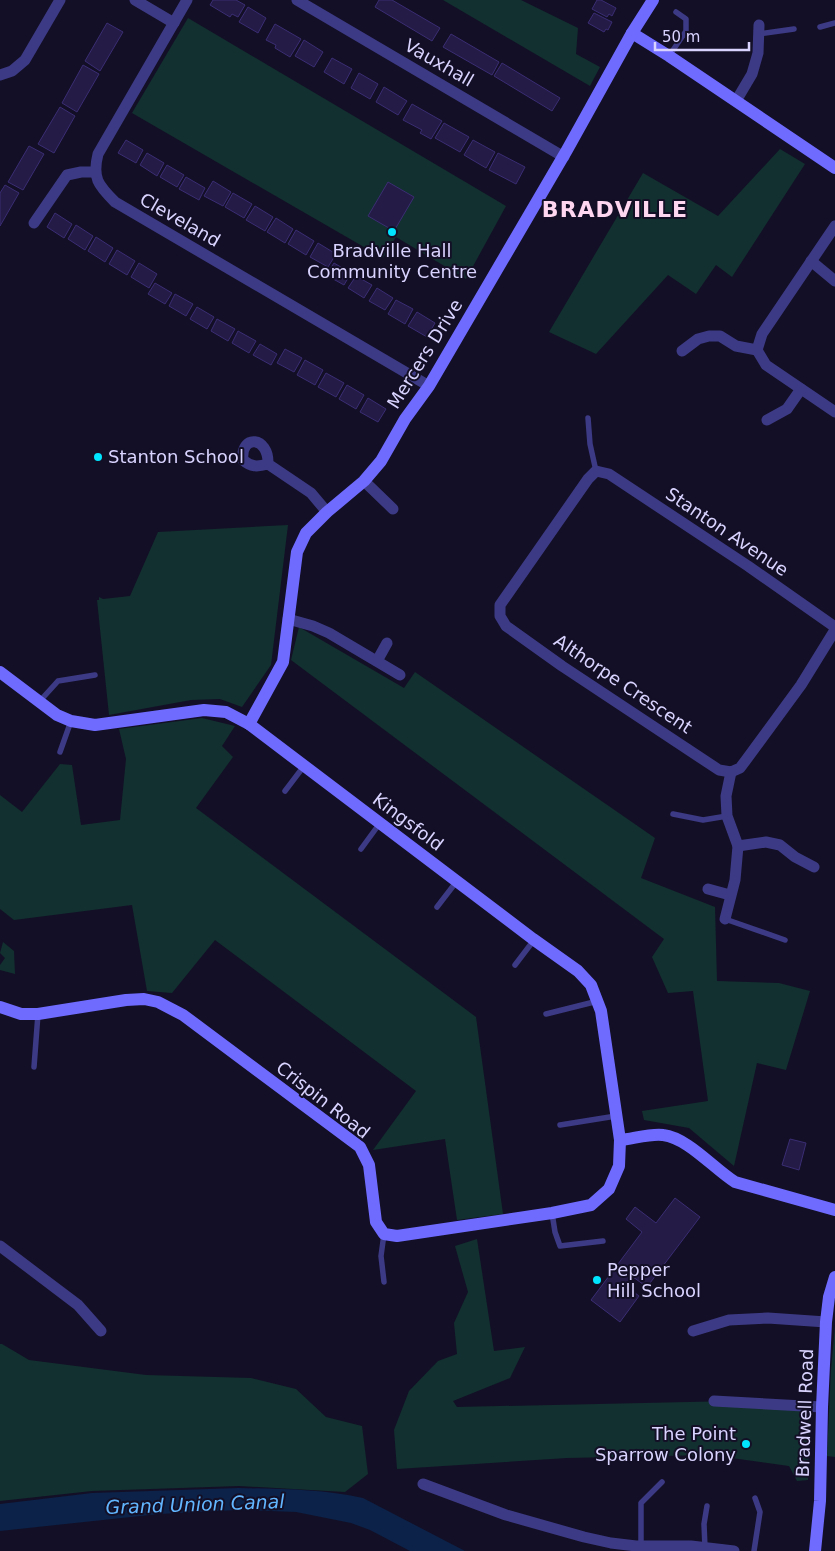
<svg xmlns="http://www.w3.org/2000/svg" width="835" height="1551" viewBox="0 0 835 1551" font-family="'DejaVu Sans',sans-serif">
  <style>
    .green { fill: #12302f }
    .water { fill: #0c2248 }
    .building { fill: #241b47; stroke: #3b2d73 }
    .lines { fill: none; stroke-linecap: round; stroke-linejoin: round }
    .lane { stroke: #3d3a85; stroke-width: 5.5 }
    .street { stroke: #3d3a85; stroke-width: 11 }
    .secondary { stroke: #6f6bff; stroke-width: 12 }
    .poi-dot { fill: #00e5ff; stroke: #130f26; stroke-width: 2 }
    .labels { text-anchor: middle; stroke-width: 4; stroke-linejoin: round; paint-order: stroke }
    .street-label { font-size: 18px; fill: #d9d4ff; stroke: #130f26 }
    .poi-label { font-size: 18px; fill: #d9d4ff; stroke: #130f26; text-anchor: start }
    .water-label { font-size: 19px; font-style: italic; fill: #62b6ff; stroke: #130f26 }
    .district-label { font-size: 22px; font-weight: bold; letter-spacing: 1px; fill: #ffd6f0; stroke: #130f26 }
  </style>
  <rect width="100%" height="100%" fill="#130f26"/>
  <g class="green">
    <path d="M443,0h78l57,28 -2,26 24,13 -10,19z"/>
    <path d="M188,18l318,188 -40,73 -70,-42 -13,21 -251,-145z"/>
    <path d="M780,149l25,15 -73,113 -16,-12 -20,29 -28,-19 -72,79 -47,-22 94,-159 75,43z"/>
    <path d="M288,525l-17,140 -29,42 -22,-8 -29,1 -82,15 -12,-115h2v-3l4,2 27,-3 28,-64z"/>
    <path d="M299,627l105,61 11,-16 240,166 -14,40 74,29 2,74 62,2 31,8 -24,79 -29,-7 -23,103 -45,-38 -45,-8 -2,-9 66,-10 -15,-110 -25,2 -16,-36 12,-18 -373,-279z"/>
    <path d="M202,718l33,8 -13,20 11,11 -37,51 280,209 27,197 -46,6 -12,-81 -72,11 43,-59 -201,-151 -43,53 -25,-2 -15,-86 -118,15 -14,-11v-114l22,17 38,-48 12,1 9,60 39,-5 6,-61 -7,-30z"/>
    <path d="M3,942l11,9 1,23 -15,-4v-5l5,-7 -5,-5z"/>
    <path d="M477,1239l17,112 31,-4 -15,31 -57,23 4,6 277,-6 76,11 -2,68 -11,1 -8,-15 -79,-11 -143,3 -170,11 -3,-39 15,-39 29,-30 19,-7 -3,-31 14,-31 -13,-46z"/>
    <path d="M835,1326v131l-8,-1 4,-86z"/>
    <path d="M0,1344h2l27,16 117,15 105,3 45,11 30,28 36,9 6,48 -23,18 -106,-6 -147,5 -92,10z"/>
  </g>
  <path class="water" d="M238,1488c42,1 84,1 125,10l102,53h-55l-40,-21 -19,-7 -55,-11 -26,-1 -33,-1 -78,4 -159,17v-27l92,-11z"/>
  <g class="building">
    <path d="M213,0h23l9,5 -7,12 -6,-3 -2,3 -20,-12z"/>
    <path d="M379,0h13l48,28 -8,13 -57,-34z"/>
    <path d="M597,0h4l15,8 -4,8 -3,-2 -2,3 -15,-8z"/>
    <path d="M248,7l18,11 -8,15 -19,-11z"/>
    <path d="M594,13l18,9 -4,8 -2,-1 -2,3 -16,-9z"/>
    <path d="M107,23l16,9 -23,39 -15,-10z"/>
    <path d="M275,24l26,15 -11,18 -15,-9 1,-3 -10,-5z"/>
    <path d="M451,34l48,28 -7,13 -49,-28z"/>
    <path d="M304,40l19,12 -9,15 -19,-11z"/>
    <path d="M332,58l20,11 -8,15 -20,-12z"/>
    <path d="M502,63l58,35 -8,13 -58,-35z"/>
    <path d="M83,65l16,9 -22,38 -15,-9z"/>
    <path d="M359,73l19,11 -8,15 -19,-11z"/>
    <path d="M384,87l23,14 -9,14 -22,-13z"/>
    <path d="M412,104l30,17 -11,18 -11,-6 2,-3 -19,-10z"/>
    <path d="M60,107l15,9 -21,37 -16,-9z"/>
    <path d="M444,123l25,14 -9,15 -25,-14z"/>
    <path d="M126,140l17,10 -7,13 -18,-10z"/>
    <path d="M473,140l22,12 -9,16 -22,-13z"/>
    <path d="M29,146l15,8 -21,36 -15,-8z"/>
    <path d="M147,153l17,10 -7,13 -17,-11z"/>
    <path d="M498,153l27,14 -9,17 -27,-14z"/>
    <path d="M167,165l17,10 -7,12 -17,-10z"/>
    <path d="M186,177l19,11 -6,12 -20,-11z"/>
    <path d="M213,181l18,11 -8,14 -19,-10z"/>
    <path d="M388,182l26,15 -20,34 -26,-15z"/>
    <path d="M5,185l14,8 -19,33v-33z"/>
    <path d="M233,193l19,11 -8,14 -19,-11z"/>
    <path d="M255,206l18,11 -8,14 -19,-11z"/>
    <path d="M55,213l17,11 -8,14 -17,-11z"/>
    <path d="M276,218l17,11 -8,14 -18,-11z"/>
    <path d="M76,225l17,11 -8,14 -17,-11z"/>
    <path d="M296,230l18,11 -8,14 -18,-11z"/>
    <path d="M96,237l17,11 -8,14 -17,-11z"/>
    <path d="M318,243l18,11 -8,13 -18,-10z"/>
    <path d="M117,250l18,11 -8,14 -18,-11z"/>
    <path d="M139,263l18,11 -8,14 -18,-11z"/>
    <path d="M334,263l17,10 -7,12 -18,-10z"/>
    <path d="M356,276l16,9 -8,13 -16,-10z"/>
    <path d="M155,283l17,10 -7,11 -17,-10z"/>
    <path d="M377,288l16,10 -8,12 -16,-9z"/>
    <path d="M175,294l18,10 -7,12 -17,-10z"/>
    <path d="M396,300l17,9 -8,15 -17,-10z"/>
    <path d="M197,307l17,10 -7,12 -17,-10z"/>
    <path d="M417,312l18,11 -8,14 -19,-11z"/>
    <path d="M217,319l18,10 -7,12 -17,-10z"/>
    <path d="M238,331l18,10 -7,12 -17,-10z"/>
    <path d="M260,344l17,10 -6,11 -18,-10z"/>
    <path d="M285,349l17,9 -8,14 -17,-9z"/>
    <path d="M305,360l18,10 -8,15 -18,-10z"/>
    <path d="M326,373l18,10 -8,14 -18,-10z"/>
    <path d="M347,385l17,10 -8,14 -17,-10z"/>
    <path d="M368,398l18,11 -8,13 -18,-10z"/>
    <path d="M790,1139l16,4 -7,27 -17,-5z"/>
    <path d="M675,1198l25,19 -53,70 -14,-10 -7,9 13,10 -19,26 -29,-22 51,-68 -16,-13 9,-12 21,16z"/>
  </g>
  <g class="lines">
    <g class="lane">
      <path d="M820,27l15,-4"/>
      <path d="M758,34l36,-5"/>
      <path d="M669,56l17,-25v-12l-10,-7"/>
      <path d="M588,418l2,26 6,27"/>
      <path d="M39,702l19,-21 37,-6"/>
      <path d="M60,752l11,-31"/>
      <path d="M285,791l19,-25"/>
      <path d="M673,814l30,6 24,-4"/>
      <path d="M361,849l19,-26"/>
      <path d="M437,907l20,-26"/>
      <path d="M725,919l60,21"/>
      <path d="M515,965l19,-25"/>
      <path d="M546,1014l52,-13"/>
      <path d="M34,1067l4,-53"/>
      <path d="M560,1125l56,-9"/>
      <path d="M552,1213l3,19 5,14 43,-5"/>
      <path d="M384,1234l-3,22 3,26"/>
      <path d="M641,1546v-43l21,-21"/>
      <path d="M705,1548l-1,-24 3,-18"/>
      <path d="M754,1551l6,-39 -5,-14"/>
    </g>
    <g class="street">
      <path d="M135,0l39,23"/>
      <path d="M187,0l-89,154c-6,24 0,31 17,48l314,184"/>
      <path d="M297,0l267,157"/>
      <path d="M0,75l12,-4 13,-11 35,-60"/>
      <path d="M736,101l16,-27 6,-21 1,-28"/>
      <path d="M34,223l33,-48 14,-3h14"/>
      <path d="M835,226l-73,108 -5,16 9,15 69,47"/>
      <path d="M811,261l24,20"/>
      <path d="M682,351l16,-12 11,-3h11l16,10 21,4"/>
      <path d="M767,420l20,-11 14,-20"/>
      <path d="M268,464c1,-28 -28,-30 -25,-4 8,7 14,7 25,4l43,29 16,19"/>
      <path d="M364,481l29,28"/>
      <path d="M288,619l25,7 16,7 71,42"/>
      <path d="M835,627l-87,-61 -139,-92 -13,-3 -8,8 -88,126v11l6,10 56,40 157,104 12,2 9,-4 6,-8 55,-75 34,-55"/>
      <path d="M377,661l10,-18"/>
      <path d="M738,846l28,-4 14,3 15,12 19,10"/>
      <path d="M708,889l22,6"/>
      <path d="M725,919l10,-39 3,-34 -11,-30 -1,-20 5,-24"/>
      <path d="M0,1246l78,59 23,26"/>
      <path d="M693,1331l36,-11 39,-2 58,4"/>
      <path d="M714,1401l108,6"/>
      <path d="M423,1484l83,31 78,22 27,6 25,3h55l43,5"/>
    </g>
    <g class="secondary">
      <path d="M632,33l37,23 166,112"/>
      <path d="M0,672l57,43 14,6 24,4 109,-15 22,2 23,12 284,215 45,32 13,14 10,26 19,129 -1,26 -10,23 -18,16 -39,8 -155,23 -13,-2 -8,-12 -7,-57 -9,-18 -177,-132 -25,-13 -14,-3 -18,1 -88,14h-17l-21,-7"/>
      <path d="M249,724l34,-62 14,-110 9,-19 21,-21 37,-31 17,-20 24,-42 24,-33 138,-236 65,-117 21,-33"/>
      <path d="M620,1140c12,-1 32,-7 43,-5 25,3 50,33 72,47l100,28"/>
      <path d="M815,1551l5,-50 2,-94 4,-85 3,-25 6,-20"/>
    </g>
  </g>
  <g class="poi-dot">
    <circle cx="392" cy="232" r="5"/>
    <circle cx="98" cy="457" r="5"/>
    <circle cx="597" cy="1280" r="5"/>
    <circle cx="746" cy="1444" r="5"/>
  </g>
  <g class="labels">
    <g class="street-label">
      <text transform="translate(439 63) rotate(30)" y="6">Vauxhall</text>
      <text transform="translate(180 220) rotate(30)" y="6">Cleveland</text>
      <text transform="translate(425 354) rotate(-58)" y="6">Mercers Drive</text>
      <text transform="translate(727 532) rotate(34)" y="6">Stanton Avenue</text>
      <text transform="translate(623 684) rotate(34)" y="6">Althorpe Crescent</text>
      <text transform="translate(408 822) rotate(37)" y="6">Kingsfold</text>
      <text transform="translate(323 1100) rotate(38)" y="6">Crispin Road</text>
      <text transform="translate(805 1413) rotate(-88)" y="6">Bradwell Road</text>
    </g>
    <g class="poi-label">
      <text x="392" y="257" text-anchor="middle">Bradville Hall<tspan x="392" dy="21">Community Centre</tspan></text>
      <text x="108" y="463">Stanton School</text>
      <text x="607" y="1276">Pepper<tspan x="607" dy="21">Hill School</tspan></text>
      <text x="736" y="1440" text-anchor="end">The Point<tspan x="736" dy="21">Sparrow Colony</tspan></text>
    </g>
    <g class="water-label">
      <text transform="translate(195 1504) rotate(-2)" y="7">Grand Union Canal</text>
    </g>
    <g class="district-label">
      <text x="615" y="217">BRADVILLE</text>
    </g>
  </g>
  <path d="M655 42v8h94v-8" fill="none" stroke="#d9d4ff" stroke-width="2.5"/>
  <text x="662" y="42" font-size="15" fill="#d9d4ff" stroke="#130f26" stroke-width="4" paint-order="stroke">50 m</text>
</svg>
